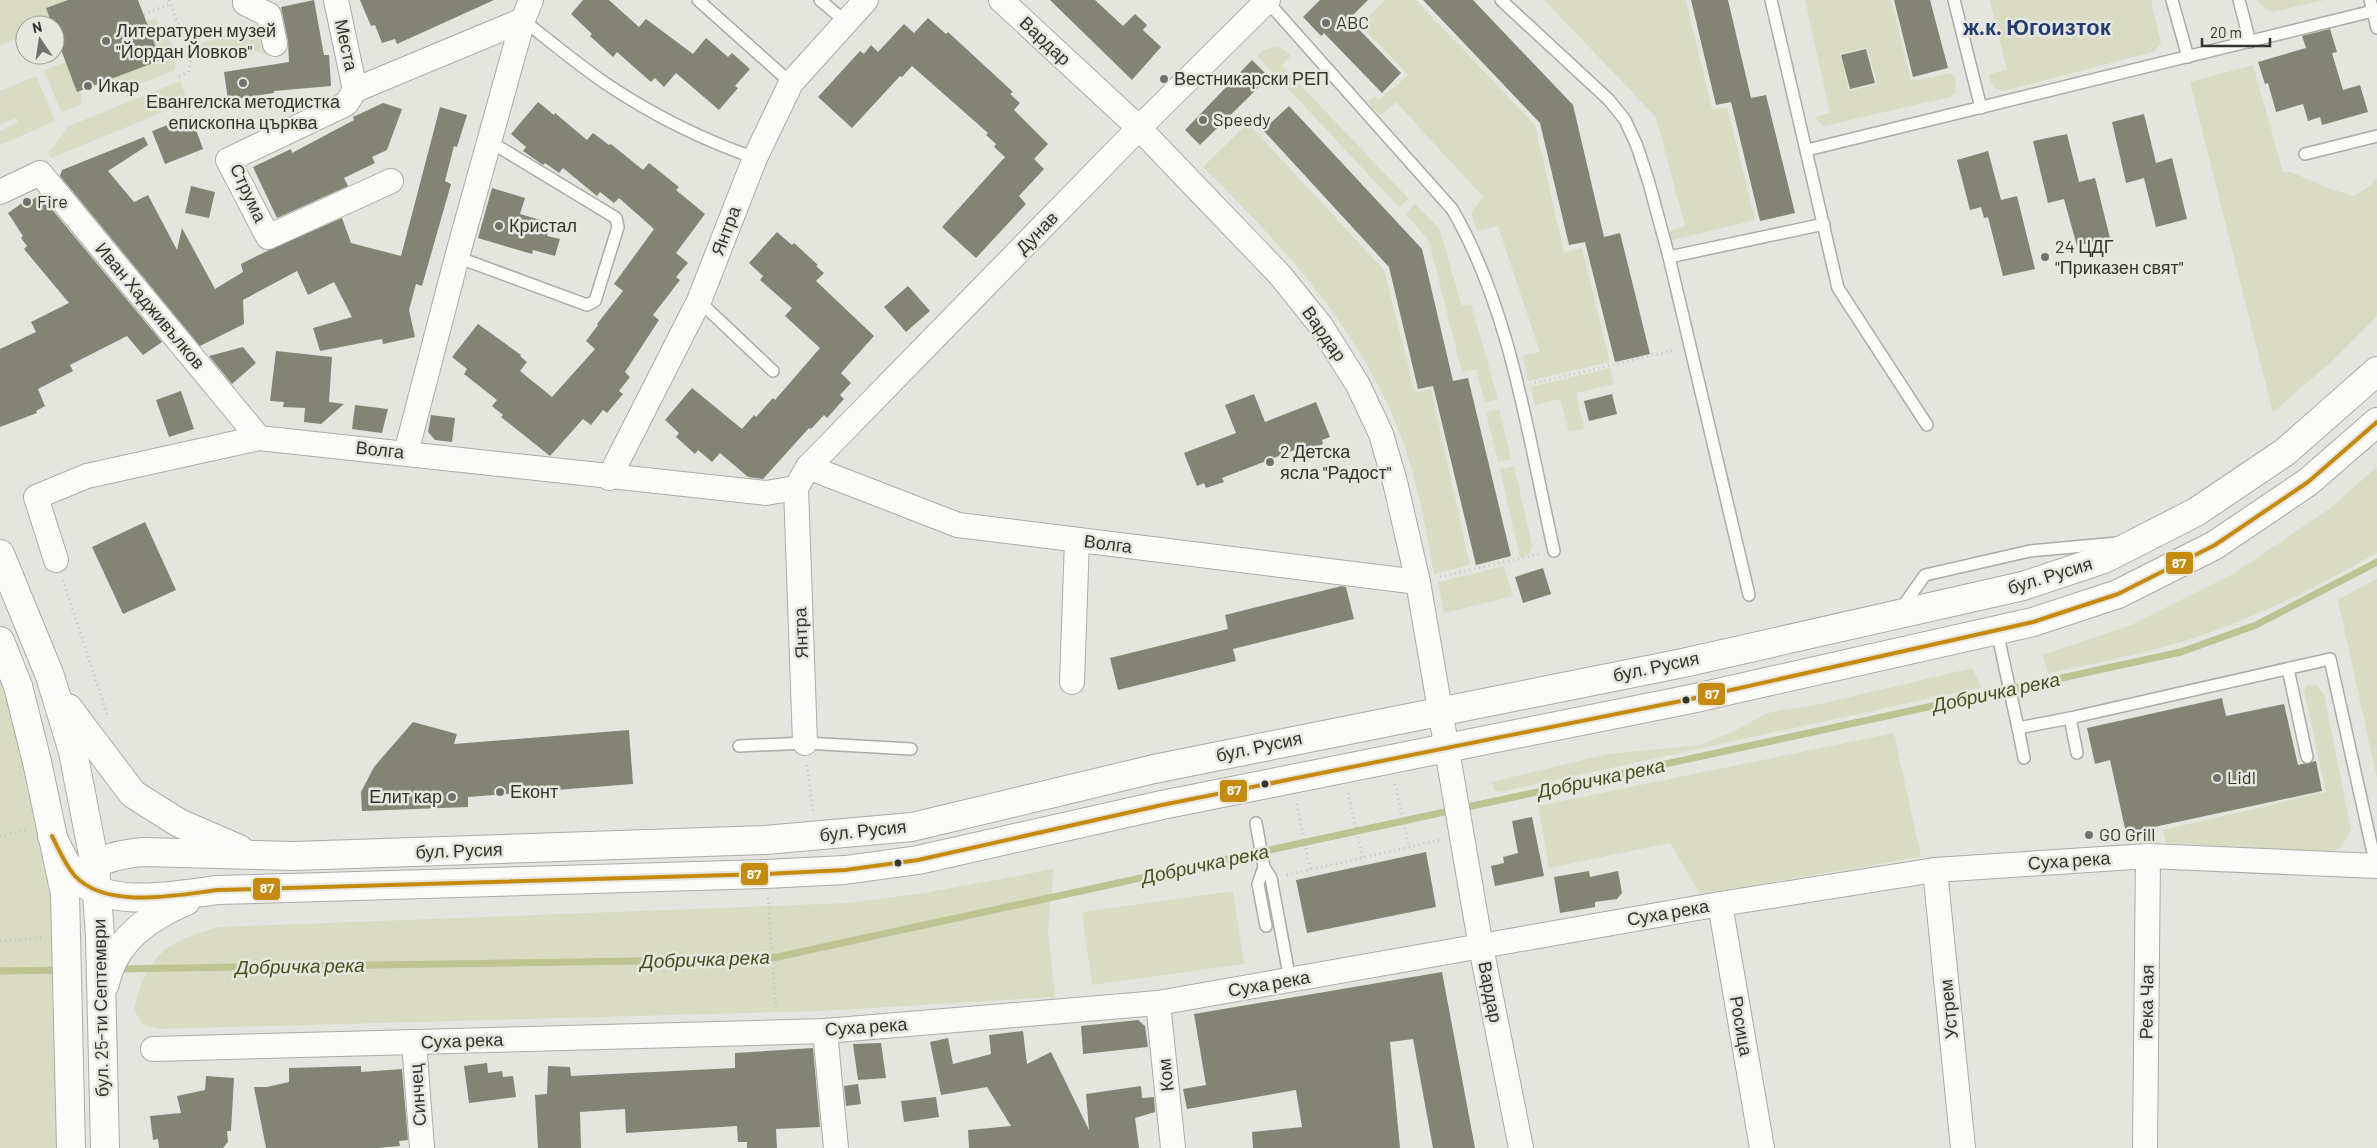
<svg xmlns="http://www.w3.org/2000/svg" width="2377" height="1148" viewBox="0 0 2377 1148" font-family="Barlow,sans-serif">
  <style>
    .green { fill: #d9dcc3; fill-rule: evenodd }
    .lines { fill: none; stroke-linecap: round; stroke-linejoin: round }
    .stream { stroke: #bec392; stroke-width: 7 }
    .building { fill: #838473 }
    .lane-casing { stroke: #aaaaa7; stroke-width: 14 }
    .street-casing { stroke: #aaaaa7; stroke-width: 26 }
    .secondary-casing { stroke: #aaaaa7; stroke-width: 30 }
    .path { stroke: #c4c4c2; stroke-width: 3; stroke-dasharray: 1 4; stroke-linecap: butt }
    .lane { stroke: #fbfbfa; stroke-width: 11 }
    .street { stroke: #fbfbfa; stroke-width: 24 }
    .secondary { stroke: #fbfbfa; stroke-width: 28 }
    .bus-1-casing { stroke: #e6e7de; stroke-width: 8 }
    .bus-1 { stroke: #c68a0c; stroke-width: 4 }
    .poi-dot { fill: #71726e; stroke: #e6e7de; stroke-width: 2 }
    .bus-dot { fill: #333430; stroke: #e6e7de; stroke-width: 2 }
    .labels { text-anchor: middle; stroke-width: 5; stroke-linejoin: round; paint-order: stroke }
    .poi-label { font-size: 18px; fill: #333430; stroke: #e6e7de; text-anchor: start }
    .street-label { font-size: 18px; fill: #333430; stroke: #e6e7de }
    .water-label { font-size: 19px; font-style: italic; fill: #494d1a; stroke: #e6e7de }
    .district-label { font-size: 22px; font-weight: bold; fill: #213b72; stroke: #e6e7de }
    .line-badge { stroke: #e6e7de; stroke-width: 2 }
    .badge-label { font-size: 14px; text-anchor: middle; font-weight: bold; fill: #fff }
  </style>
  <rect width="100%" height="100%" fill="#e5e5e0"/>
  <g class="green">
    <path d="M0,0h68l-22,8 6,17h-27v10l-25,11z"/>
    <path d="M1385,0h31l119,125 29,127 18,-4 28,114 -82,19 -5,-26 17,-3 -42,-126 -21,5 -6,-18 12,-16 -87,-95 -16,14 -12,-14 7,-6 4,4 29,-25 -48,-50z"/>
    <path d="M1544,0h142l26,110 15,-3 28,113 -83,20 -3,-9 16,-5 -29,-109z"/>
    <path d="M1805,0h86l20,81 40,-8 4,5 1,14 -6,5 -126,29 -10,-9 16,-4zM1867,47l10,37 -28,7 -9,-37z"/>
    <path d="M1990,0h161l10,43 -8,9 -150,39 -7,-2 -6,-8 -1,-7 18,-4z"/>
    <path d="M2257,0h68l-53,12 -9,-5z"/>
    <path d="M155,18l3,7 8,4 12,31 -3,3v7l-42,17 -6,-2 -19,8 -6,-3 -3,-6 62,-24 -15,-39z"/>
    <path d="M263,22l7,34 -13,-4 -61,6 4,-14z"/>
    <path d="M1278,46l13,9 -9,11 127,133 -10,8 -142,-151 7,-6z"/>
    <path d="M66,62l11,30 2,-1 3,6 -1,8 -20,7 -17,-42z"/>
    <path d="M2253,65l30,107h8l37,16 25,8 17,-10 7,-8v138l-48,48 -56,48 -83,-330z"/>
    <path d="M36,76l19,45 -55,24v-14l18,-8 -2,-5 -16,7v-34z"/>
    <path d="M180,81l8,21 -137,56 -3,-5 21,-27z"/>
    <path d="M1248,123l136,147 31,123 16,-4 39,176 -36,9c-9,-49 -18,-101 -37,-148 -42,-103 -116,-182 -194,-259z"/>
    <path d="M1415,204l24,24 23,78 9,-2 27,95 -13,4 -9,-34 -14,3 -33,-131 -23,-27z"/>
    <path d="M1610,368l4,16 -38,9 8,36 -15,3 -9,-33 -25,6 -4,-18z"/>
    <path d="M1499,409l12,50 -13,3 -12,-50z"/>
    <path d="M1514,466l18,79 -2,8 -10,5 -20,-89z"/>
    <path d="M2377,467v86c-64,36 -129,69 -200,90 -42,13 -86,21 -129,30l-6,-18 89,-30 102,-51 96,-65z"/>
    <path d="M1504,566l9,30 -69,17 -6,-31z"/>
    <path d="M2377,578v201l-39,-179z"/>
    <path d="M1972,668l10,19 -481,105 -7,-2 -2,-8 116,-28 92,-9 34,-14 34,-18 53,-9z"/>
    <path d="M0,677l25,77 25,140 6,254h-56z"/>
    <path d="M2308,685h9l7,10 27,135 -9,16 -9,6 -167,-9 -3,-13 163,-38 -22,-101z"/>
    <path d="M1894,733l27,124 -221,37 -30,-51 -121,25 -11,-62z"/>
    <path d="M1054,869l-6,61 7,67 -233,14 -663,18 -16,-4 -9,-15c12,-54 32,-69 85,-83l629,-24 76,-10z"/>
    <path d="M1233,891l11,73 -152,21 -10,-73z"/>
  </g>
  <g class="lines">
    <g class="stream">
      <path d="M115,969l653,-10 1413,-307 75,-27 121,-63"/>
      <path d="M0,971l62,-1"/>
    </g>
  </g>
  <g class="building">
    <path d="M68,0h70l23,60 -84,32 -22,-58v-9h-3l-6,-17z"/>
    <path d="M314,0l10,55h5l2,31 -57,5v2l-46,7 -4,-28 65,-10 -1,-21 -7,-34z"/>
    <path d="M360,0h134l-97,44 -2,-5 -13,4 -7,-18 -4,1z"/>
    <path d="M583,0h26l30,27 7,-8 47,35 13,-16 22,19 4,-4 18,16 -15,17 3,2 -19,22 -43,-37 -12,14 -9,-9 -4,4 -34,-30 -4,5 -23,-21 2,-2 -21,-20z"/>
    <path d="M1050,0h45l28,26 12,-12 12,11 -4,5 18,17 -29,33z"/>
    <path d="M1320,0h48l-19,19 52,54 -19,20 -58,-60 -3,3 -18,-19z"/>
    <path d="M1423,0h50l100,105 31,132 16,-4 30,121 -35,8 -30,-120 -16,3 -29,-122z"/>
    <path d="M1691,0h37l23,98 15,-3 29,118 -35,8 -29,-119 -15,3z"/>
    <path d="M1894,0h36l18,68 -35,9z"/>
    <path d="M928,18l18,16 2,-2 65,60 -3,2 10,9 -6,7 34,34 -14,15 10,10 -25,27 7,8 -50,54 -34,-31 63,-70 -11,-10 2,-3 -10,-9 2,-2 -76,-67 -10,11 -2,-1 -48,52 -34,-31 42,-46 4,3 7,-9 7,7 26,-28 10,9z"/>
    <path d="M2330,29l7,23 -5,1 11,37 17,-5 8,27 -46,13 -2,-8 -12,4 -5,-17 -27,8 -8,-29 -3,1 -7,-22 48,-14 -4,-12z"/>
    <path d="M1866,49l9,34 -25,6 -9,-34z"/>
    <path d="M1252,60l17,17 -69,68 -15,-15z"/>
    <path d="M538,102l16,13 1,-2 32,27 6,-7 16,12 2,-1 32,26 6,-7 30,24 -3,3 29,24 -29,39 12,10 -12,14 4,3 -27,35 6,5 -34,52 5,5 -11,14 4,3 -16,19 -4,-3 -12,15 -8,-6 -33,37 -49,-39 2,-2 -11,-9 5,-6 -33,-26 3,-5 -15,-12 26,-33 43,31 -1,1 7,6 -7,9 32,26 43,-48 -9,-8 12,-16 -1,-1 26,-33 -9,-7 40,-55 -35,-31 -5,5 -14,-11 -3,4 -34,-28 -4,5 -14,-10 -2,2 -20,-14 3,-4 -15,-13z"/>
    <path d="M383,103l19,6 -15,41 -15,7 3,6 -31,15 4,8 -71,32 -24,-51 38,-18 1,4 62,-33 -1,-3z"/>
    <path d="M1289,106l133,143 31,132 15,-3 43,178 -35,9 -43,-179 -15,3 -29,-122 -126,-137z"/>
    <path d="M440,107l27,8 -10,32 -3,-1 -9,35 6,3 -29,102 -6,-2 -7,26 6,27 -32,7 -1,-5 -62,12 -7,-23 39,-11 -18,-35 -26,13 -11,-24 -54,29 1,24 -44,22 -140,-170 2,-6 82,-33 4,8 -40,26 26,31 14,-7 29,55 5,-22 33,61 28,-17 -2,-8 26,-13 75,-33 9,25 50,13z"/>
    <path d="M2144,114l12,49 16,-5 15,61 -31,8 -12,-49 -18,5 -14,-61z"/>
    <path d="M191,116l12,33 -38,15 -13,-33z"/>
    <path d="M2067,134l12,48 16,-4 15,60 -33,8 -13,-47 -16,4 -15,-62z"/>
    <path d="M1988,151l13,49 16,-4 18,73 -32,7 -15,-59 -4,1 -3,-11 -11,3 -13,-50z"/>
    <path d="M191,186l24,6 -6,26 -24,-5z"/>
    <path d="M492,188l33,10 -5,16 31,9 -4,13 13,3 -5,17 -22,-6 -1,4 -54,-16z"/>
    <path d="M40,195l122,147 -19,13 -16,-19 -57,29 3,6 -35,18 7,17 -9,5 1,2 -37,14v-78l36,-17 -5,-10 38,-19 -45,-54 3,-3 -6,-8 2,-2 -15,-23 14,-10 2,2z"/>
    <path d="M777,232l15,13 2,-2 24,22 -2,1 8,7 -8,8 58,55 -33,37 10,10 -11,12 4,4 -17,19 -3,-3 -13,14 -2,-1 -46,51 -15,-2 -28,-24 -8,9 -14,-12 -3,4 -19,-17 3,-4 -14,-13 27,-32 50,41 12,-14 2,2 17,-19 2,2 45,-52 -35,-32 7,-8 -32,-28 3,-4 -14,-13z"/>
    <path d="M908,286l22,25 -24,21 -22,-25z"/>
    <path d="M243,347l13,16 -24,21 -23,-28z"/>
    <path d="M276,351l56,6 -3,45 15,2 -23,20 -17,-2 1,-14 -22,-1 1,-5 -14,-1z"/>
    <path d="M181,391l13,38 -25,8 -13,-37z"/>
    <path d="M1254,394l11,28 51,-20 14,35 -8,3 1,4 -19,8 -2,-5 -80,31 2,4 -18,6 -2,-5 -7,3 -13,-33 52,-20 -11,-28z"/>
    <path d="M1612,394l5,20 -28,7 -5,-20z"/>
    <path d="M355,405l33,4 -6,24 -30,-4z"/>
    <path d="M431,415l24,3 -3,24 -17,-2 -7,-8z"/>
    <path d="M145,522l31,68 -53,24 -31,-67z"/>
    <path d="M1543,568l8,26 -28,9 -8,-26z"/>
    <path d="M1342,586l4,1 8,32 -121,30 3,12 -118,29 -8,-32 118,-29 -3,-14z"/>
    <path d="M2222,698l4,18 58,-12 14,61 18,-4 6,30 -196,42 -16,-73 -15,4 -8,-36z"/>
    <path d="M413,722l44,12 -3,10 175,-14 4,54 -165,13v10l-106,4 -1,-19 13,-25z"/>
    <path d="M1532,817l12,59 -49,10 -4,-20 13,-3 -1,-6 15,-4 -6,-32z"/>
    <path d="M1426,852l10,55 -129,26 -11,-53z"/>
    <path d="M1589,871l1,6 28,-6 4,22 -5,6 -22,3v5l-35,6 -6,-36z"/>
    <path d="M1442,972l33,176h-42l-20,-109 -23,3 10,106h-147l-1,-16 50,-5 -6,-37 -109,19 -4,-20 23,-4 -12,-71z"/>
    <path d="M1138,1020l7,6 3,21 -65,7 -2,-28z"/>
    <path d="M1023,1031l4,33 24,-12 38,78 -3,-36 55,-8 1,12 12,-1 1,15 -20,6 4,30h-170l-1,-18 43,-4 -24,-39 -46,8 -11,-53 18,-4 5,26 38,-10 -2,-19z"/>
    <path d="M881,1043l5,35 -28,2 -5,-36z"/>
    <path d="M813,1048l7,79 -44,2 1,19h-30v-6h-9l-1,-16 -111,7 -1,-24 -45,3 1,36h-43l-3,-53 12,-1 1,-28 22,1 1,9 164,-8v-15z"/>
    <path d="M487,1063l1,10 14,-2 1,6 10,-1 3,21 -47,6 -5,-37z"/>
    <path d="M361,1066v6l41,-3 6,71 -9,1 1,5 -22,2h-112l-12,-61h13l22,-5v-14z"/>
    <path d="M206,1076l28,2 -3,53h-4l1,11 -5,6h-64l-1,-9 -5,1 -3,-24 31,-3 -4,-17 28,-6z"/>
    <path d="M858,1084l3,20 -15,2 -2,-20z"/>
    <path d="M936,1097l3,20 -35,5 -3,-21z"/>
  </g>
  <g class="lines">
    <defs>
      <g id="lane">
        <path d="M698,0l93,83"/>
        <path d="M820,0l26,22"/>
        <path d="M1501,0l108,100 16,20 12,26 12,37 20,74 80,338"/>
        <path d="M1771,0l67,288 89,137"/>
        <path d="M1954,0l27,108"/>
        <path d="M2172,0l16,57"/>
        <path d="M2239,0l11,42"/>
        <path d="M1267,1l185,208c59,101 76,228 102,342"/>
        <path d="M2373,11l4,17"/>
        <path d="M523,20c27,21 54,44 82,63 46,31 98,57 150,75"/>
        <path d="M1807,150l566,-139 -3,-11"/>
        <path d="M2305,154l72,-18"/>
        <path d="M457,257l130,48 8,-4 23,-74 -2,-9 -127,-77"/>
        <path d="M1669,257l155,-33"/>
        <path d="M699,301l74,70"/>
        <path d="M1901,609l24,-34 105,-24 87,-8"/>
        <path d="M1997,631l21,97 52,-10 260,-59 46,207"/>
        <path d="M2288,669l19,88"/>
        <path d="M2070,718l7,35"/>
        <path d="M2018,728l6,30"/>
        <path d="M739,746l66,-3 106,6"/>
        <path d="M1256,823l8,44 7,11 19,102"/>
        <path d="M1264,867l-6,17 8,42"/>
      </g>
      <g id="street">
        <path d="M245,0v3l24,12 6,29"/>
        <path d="M336,0l19,90"/>
        <path d="M1001,0l138,128 141,147 41,51 37,59 23,49 14,48 23,100 63,365 40,201"/>
        <path d="M391,181l-123,56 -40,-77 118,-56 9,-14 168,-70"/>
        <path d="M0,192l40,-19 219,265"/>
        <path d="M406,453l51,-196 66,-237 8,-20"/>
        <path d="M808,467l150,58 460,57"/>
        <path d="M609,478l90,-177 56,-143 36,-75 75,-83"/>
        <path d="M56,560l-20,-63 51,-21 172,-38 507,55 30,-5"/>
        <path d="M1072,682l5,-142"/>
        <path d="M805,743l-9,-255 12,-21 331,-339 129,-128"/>
        <path d="M1935,870l28,278"/>
        <path d="M1720,904l42,244"/>
        <path d="M1158,1003l15,145"/>
        <path d="M825,1031l11,117"/>
        <path d="M414,1042l8,106"/>
        <path d="M153,1049l672,-18 333,-28 562,-99 215,-34 213,-14 229,10"/>
        <path d="M2145,1148l3,-292"/>
      </g>
      <g id="secondary">
        <path d="M0,554l50,122 23,76 22,113 5,71 5,212"/>
        <path d="M0,641l18,45 19,76 28,132 6,254"/>
        <path d="M68,708l65,86 46,29 60,26"/>
        <path d="M52,836c7,14 13,29 23,40 32,34 102,19 143,14l548,-16 79,-4 73,-10 244,-55 529,-106 342,-77 85,-28 97,-49 93,-63 69,-60"/>
        <path d="M65,894c3,-6 6,-13 11,-17 17,-17 44,-23 67,-25l151,4 471,-16 147,-13 242,-58 529,-106 340,-77 81,-27 92,-47 89,-60 92,-81"/>
        <path d="M105,984c9,-43 43,-67 81,-83"/>
      </g>
    </defs>
    <use href="#lane" class="lane-casing"/>
    <use href="#street" class="street-casing"/>
    <use href="#secondary" class="secondary-casing"/>
    <g class="path">
      <path d="M169,0l22,59 -3,13 -10,5"/>
      <path d="M144,14l26,-10"/>
      <path d="M55,50l6,-2"/>
      <path d="M1535,383l140,-33"/>
      <path d="M1440,577l99,-23"/>
      <path d="M63,580l45,137"/>
      <path d="M807,765l6,46"/>
      <path d="M1395,784l14,63"/>
      <path d="M1348,793l15,65"/>
      <path d="M1297,804l13,65"/>
      <path d="M0,836l26,-6"/>
      <path d="M1287,875l152,-35"/>
      <path d="M768,898l8,111"/>
      <path d="M0,941l43,-3"/>
    </g>
    <use href="#lane" class="lane"/>
    <use href="#street" class="street"/>
    <use href="#secondary" class="secondary"/>
    <defs>
      <path id="bus-1" d="M52,836c7,14 13,29 23,40 32,34 102,19 143,14l548,-16 79,-4 73,-10 244,-55 529,-106 342,-77 85,-28 97,-49 93,-63 69,-60"/>
    </defs>
    <use href="#bus-1" class="bus-1-casing"/>
    <use href="#bus-1" class="bus-1"/>
  </g>
  <g class="poi-dot">
    <circle cx="1326" cy="23" r="5"/>
    <circle cx="106" cy="41" r="5"/>
    <circle cx="1164" cy="79" r="5"/>
    <circle cx="243" cy="83" r="5"/>
    <circle cx="88" cy="86" r="5"/>
    <circle cx="1203" cy="120" r="5"/>
    <circle cx="27" cy="202" r="5"/>
    <circle cx="499" cy="226" r="5"/>
    <circle cx="2045" cy="257" r="5"/>
    <circle cx="1270" cy="462" r="5"/>
    <circle cx="2217" cy="778" r="5"/>
    <circle cx="500" cy="792" r="5"/>
    <circle cx="452" cy="797" r="5"/>
    <circle cx="2089" cy="835" r="5"/>
  </g>
  <g class="bus-dot">
    <circle cx="1686" cy="700" r="4.5"/>
    <circle cx="1265" cy="784" r="4.5"/>
    <circle cx="898" cy="863" r="4.5"/>
  </g>
  <g class="labels">
    <g class="poi-label">
      <text x="1336" y="29">ABC</text>
      <text x="116" y="37">Литературен музей<tspan x="116" dy="21">"Йордан Йовков"</tspan></text>
      <text x="1174" y="85">Вестникарски РЕП</text>
      <text x="98" y="92">Икар</text>
      <text x="243" y="108" text-anchor="middle">Евангелска методистка<tspan x="243" dy="21">епископна църква</tspan></text>
      <text x="1213" y="126">Speedy</text>
      <text x="37" y="208">Fire</text>
      <text x="509" y="232">Кристал</text>
      <text x="2055" y="253">24 ЦДГ<tspan x="2055" dy="21">"Приказен свят"</tspan></text>
      <text x="1280" y="458">2 Детска<tspan x="1280" dy="21">ясла "Радост"</tspan></text>
      <text x="2227" y="784">Lidl</text>
      <text x="510" y="798">Еконт</text>
      <text x="442" y="803" text-anchor="end">Елит кар</text>
      <text x="2099" y="841">GO Grill</text>
    </g>
    <g class="street-label">
      <text transform="translate(1045 41) rotate(43)" y="6">Вардар</text>
      <text transform="translate(346 45) rotate(78)" y="6">Места</text>
      <text transform="translate(248 193) rotate(65)" y="6">Струма</text>
      <text transform="translate(726 231) rotate(-69)" y="6">Янтра</text>
      <text transform="translate(1037 233) rotate(-46)" y="6">Дунав</text>
      <text transform="translate(150 306) rotate(50)" y="6">Иван Хадживълков</text>
      <text transform="translate(1324 334) rotate(55)" y="6">Вардар</text>
      <text transform="translate(380 450) rotate(6)" y="6">Волга</text>
      <text transform="translate(1108 544) rotate(7)" y="6">Волга</text>
      <text transform="translate(2050 576) rotate(-17)" y="6">бул. Русия</text>
      <text transform="translate(801 633) rotate(-92)" y="6">Янтра</text>
      <text transform="translate(1656 667) rotate(-12)" y="6">бул. Русия</text>
      <text transform="translate(1259 747) rotate(-12)" y="6">бул. Русия</text>
      <text transform="translate(863 831) rotate(-6)" y="6">бул. Русия</text>
      <text transform="translate(459 851) rotate(-2)" y="6">бул. Русия</text>
      <text transform="translate(2069 861) rotate(-4)" y="6">Суха река</text>
      <text transform="translate(1668 913) rotate(-10)" y="6">Суха река</text>
      <text transform="translate(1269 984) rotate(-10)" y="6">Суха река</text>
      <text transform="translate(1490 992) rotate(79)" y="6">Вардар</text>
      <text transform="translate(2147 1002) rotate(-89)" y="6">Река Чая</text>
      <text transform="translate(101 1008) rotate(-91)" y="6">бул. 25-ти Септември</text>
      <text transform="translate(1949 1009) rotate(-96)" y="6">Устрем</text>
      <text transform="translate(1741 1026) rotate(80)" y="6">Росица</text>
      <text transform="translate(866 1027) rotate(-4)" y="6">Суха река</text>
      <text transform="translate(462 1041) rotate(-2)" y="6">Суха река</text>
      <text transform="translate(1166 1075) rotate(-96)" y="6">Ком</text>
      <text transform="translate(418 1095) rotate(-94)" y="6">Синчец</text>
    </g>
    <g class="water-label">
      <text transform="translate(1996 692) rotate(-12)" y="7">Добричка река</text>
      <text transform="translate(1601 778) rotate(-12)" y="7">Добричка река</text>
      <text transform="translate(1205 864) rotate(-12)" y="7">Добричка река</text>
      <text transform="translate(705 959) rotate(-2)" y="7">Добричка река</text>
      <text transform="translate(300 966) rotate(-1)" y="7">Добричка река</text>
    </g>
    <g class="district-label">
      <text x="2037" y="35">ж.к. Югоизток</text>
    </g>
  </g>
  <g class="line-badge">
    <rect x="2165" y="551" width="29" height="24" rx="5" fill="#c68a0c"/>
    <rect x="1697" y="682" width="29" height="24" rx="5" fill="#c68a0c"/>
    <rect x="1219" y="779" width="29" height="24" rx="5" fill="#c68a0c"/>
    <rect x="740" y="862" width="29" height="24" rx="5" fill="#c68a0c"/>
    <rect x="252" y="877" width="29" height="24" rx="5" fill="#c68a0c"/>
  </g>
  <g class="badge-label">
    <text x="2179" y="568">87</text>
    <text x="1712" y="699">87</text>
    <text x="1234" y="795">87</text>
    <text x="754" y="879">87</text>
    <text x="267" y="893">87</text>
  </g>
  <g transform="translate(40 40) rotate(347)"><circle r="24" fill="#e6e7de" stroke="#9e9f98"/>
  <path d="M0-4L9 19L0 12L-9 19Z" fill="#71726e"/>
  <text y="-8" font-size="14" font-weight="bold" text-anchor="middle" fill="#333430">N</text>
  </g>
  <path d="M2202 38v8h68v-8" fill="none" stroke="#333430" stroke-width="2.5"/>
  <text x="2210" y="38" font-size="15" fill="#333430" stroke="#e6e7de" stroke-width="4" paint-order="stroke">20 m</text>
</svg>
